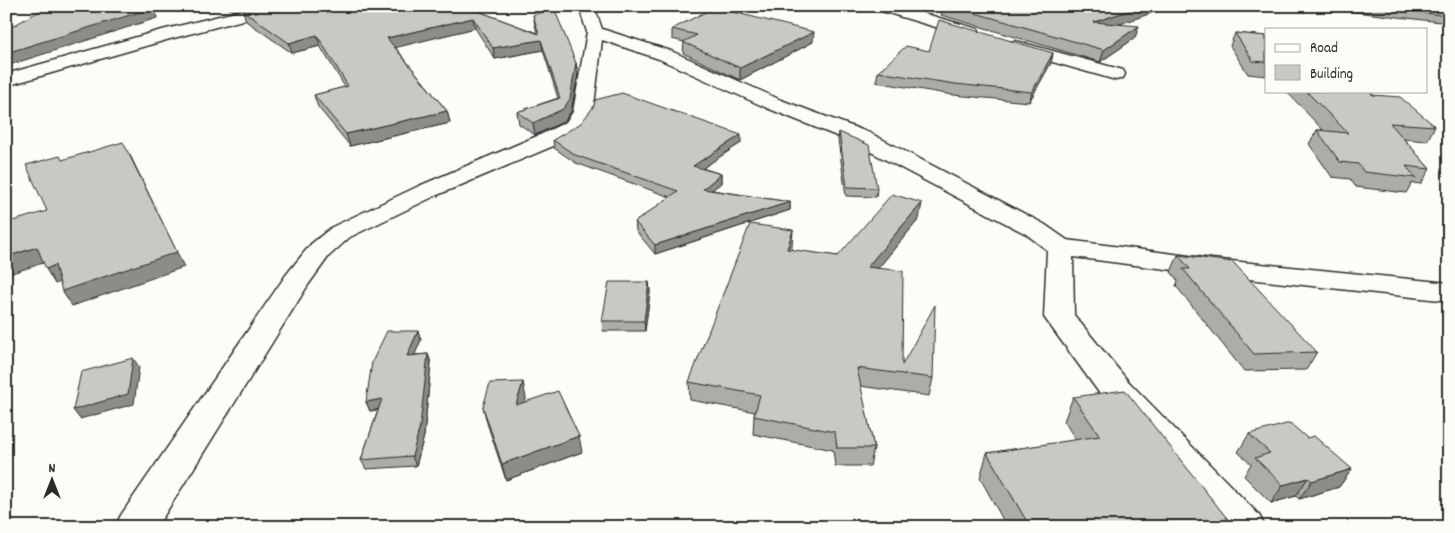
<svg xmlns="http://www.w3.org/2000/svg" width="1455" height="533" viewBox="0 0 1455 533" font-family="Dekko,sans-serif">
  <style>
    .lines { fill: none; stroke-linecap: round; stroke-linejoin: round }
    .minor-casing { stroke: #2b2b2b; stroke-width: 3 }
    .minor { fill: #fdfcf7; fill-rule: evenodd }
    .wall { fill: #adaca9; stroke: #2b2b2b }
    .shaded-wall { fill: #8d8c89; stroke: #2b2b2b }
    .building { fill: #c9c8c4; stroke: #2b2b2b }
  </style>
  <rect width="100%" height="100%" fill="#fdfcf7"/>
  <filter id="ink" filterUnits="userSpaceOnUse"><feTurbulence type="fractalNoise" baseFrequency=".02" numOctaves="2"/><feDisplacementMap in="SourceGraphic" scale="10" xChannelSelector="R" yChannelSelector="G"/><feConvolveMatrix kernelMatrix="1 2 1 2 8 2 1 2 1" color-interpolation-filters="sRGB"/></filter>
  <g filter="url(#ink)">
    <g class="lines">
      <defs>
        <g id="minor">
          <path d="M260,6h28l-3,3 -115,30 -164,47v-12l152,-43z"/>
          <path d="M573,6h21l8,23 69,22 110,49 89,33 174,91 23,16 145,19 237,24v18l-237,-26 -139,-18 1,58 53,65 132,135 6,12h-45l-117,-129 -59,-81 3,-67 -21,-16 -172,-91 -87,-35 -108,-49 -57,-19 -9,73 -13,17 -22,14 -123,52 -85,41 -21,19 -21,29 -151,242h-42l6,-12 165,-240 25,-31 21,-17 87,-41 123,-52 24,-12 7,-10 14,-80 -7,-22z"/>
          <path d="M872,6h26l80,23 2,4 -2,4 -6,1 -97,-29z"/>
          <path d="M1016,41l107,29 2,4 -2,4 -7,2 -106,-30 -3,-4 3,-4z"/>
        </g>
      </defs>
      <use href="#minor" class="minor-casing"/>
      <use href="#minor" class="minor"/>
    </g>
    <g class="wall">
      <path d="M225,6h26l-19,5z"/>
      <path d="M465,6l72,27 -2,-8 -2,-10 43,48 2,11 -7,37 -6,10 -30,14 -16,-11 -2,-12 41,-14 -15,-48 -48,9 -20,-31 -80,19 52,64 3,12 -100,23 -32,-39 -4,-12 31,-8 -25,-41 -28,7 -46,-32 -3,-10z"/>
      <path d="M943,6h227l-1,1 -51,17 17,14 -35,24 -159,-47z"/>
      <path d="M1345,6h95l9,6v11l-102,-12z"/>
      <path d="M729,11l84,31 -73,38 -57,-27 1,-11 -12,-3v-10z"/>
      <path d="M1235,33l31,3v40l-18,-2 -18,-28z"/>
      <path d="M929,51l124,2 -2,10 -22,39 -76,-7 -77,-13 2,-10z"/>
      <path d="M1286,91h83l4,4 62,31 -8,15 -23,-2 26,30 -9,15 -9,-1 -6,10 -50,-6 -6,-8 -18,-2 -23,-33 8,-14h6z"/>
      <path d="M839,132l38,56 -1,9 -30,-1 -8,-56z"/>
      <path d="M553,140l188,3 -39,25 19,6v9l-9,7 78,12v8l-135,44 -19,-23 -1,-9 35,-25 -94,-34 -22,-15z"/>
      <path d="M919,219l-41,49 24,97 31,13 -4,18 -69,-10 14,62 -4,18h-35l-2,-16 -80,-16 1,-18 1,-4 -65,-12 -1,-18 103,-136 -1,4 47,6z"/>
      <path d="M1178,255l139,97 -11,18 -62,1 -68,-85 2,-5 -7,-9z"/>
      <path d="M649,282l1,10 -5,39h-42l-1,-10z"/>
      <path d="M418,331l3,9 -7,15 14,-1 3,9 -7,73 -8,30 -50,3 -5,-9 17,-50 -8,1 -4,-9z"/>
      <path d="M1073,397l161,130h-227l-27,-49 7,-25 89,-13 -12,-19z"/>
      <path d="M526,398l-1,4 57,50 -76,28 -19,-57 -4,-16z"/>
      <path d="M1249,434l58,4 45,31 -13,18 -40,12 -3,-3 -25,7 -27,-27 7,-12 -13,-12z"/>
    </g>
    <g class="shaded-wall">
      <path d="M152,6h2l3,12 -151,48v-13z"/>
      <path d="M230,6h21l-19,5z"/>
      <path d="M1143,6h27l-1,1 -78,27 3,-12z"/>
      <path d="M473,18l2,10 -85,21 -3,-11z"/>
      <path d="M1139,26l-4,12 -35,24 4,-12z"/>
      <path d="M814,32l-1,10 -73,38v-12z"/>
      <path d="M317,35l3,11 -28,7 -3,-10z"/>
      <path d="M541,40l2,10 -48,9 -2,-11z"/>
      <path d="M1053,53l-2,10 -22,39 3,-10z"/>
      <path d="M576,63l2,11 -7,37 -6,10 -30,14 -2,-12 30,-14z"/>
      <path d="M447,111l3,12 -100,23 -4,-12z"/>
      <path d="M741,135v8l-47,31 -1,-8z"/>
      <path d="M130,155l54,112 -112,39 -10,-15z"/>
      <path d="M721,174v9l-18,14v-8z"/>
      <path d="M790,202v8l-135,44v-9z"/>
      <path d="M922,203l-3,16 -54,65 2,-17z"/>
      <path d="M793,230l-1,16 -6,20 1,-17z"/>
      <path d="M37,247l9,15 -40,13v-18z"/>
      <path d="M55,265l10,15 -10,4 -9,-15z"/>
      <path d="M649,282l1,10 -5,39 -1,-10z"/>
      <path d="M418,331l3,9 -11,26 -3,-10z"/>
      <path d="M428,354l3,9 -7,73 -8,30 -4,-10z"/>
      <path d="M133,358l6,9 -5,37 -54,15 -7,-9z"/>
      <path d="M523,382l3,16 -6,23 -4,-16z"/>
      <path d="M382,399l3,9 -15,3 -4,-9z"/>
      <path d="M579,436l3,16 -76,28 -4,-16z"/>
      <path d="M1352,469l-13,18 -40,12 13,-18z"/>
      <path d="M1308,478l-12,18 -25,7 12,-18z"/>
    </g>
    <g class="building">
      <path d="M48,6h104l1,2 -147,45v-23z"/>
      <path d="M261,6h204l74,28 -6,-19 21,-7 22,55 -6,36 -7,10 -30,14 -16,-11 43,-14 -19,-58 -48,8 -20,-30 -86,20 60,73 -101,23 -32,-39 34,-9 -31,-51 -28,8 -46,-32z"/>
      <path d="M717,6h6l6,5 85,21 -74,36 -57,-26 14,-7 -25,-6z"/>
      <path d="M951,6h192l-49,16 45,4 -35,24z"/>
      <path d="M1367,6h73l9,6v4z"/>
      <path d="M939,20l114,33 -21,39 -77,-8 -77,-12 28,-26 23,5z"/>
      <path d="M1235,33l31,3v26l-13,-1z"/>
      <path d="M1306,91h63l4,4 27,2 35,29 -45,-3 40,46 -24,-3 10,12 -52,-6 -6,-8 -18,-2 -23,-32 31,3z"/>
      <path d="M622,93l119,42 -48,31 28,8 -18,15 87,13 -135,43 -20,-23 43,-31 -103,-36 -22,-15 28,-17 13,-17 1,-6z"/>
      <path d="M839,132l30,13 8,43 -30,-1z"/>
      <path d="M123,142l54,110 -115,39 -7,-26 -9,4 -9,-22 -31,10v-34l41,-12 -21,-46 34,-9 2,4z"/>
      <path d="M892,194l30,9 -55,64 36,4 -1,94 33,-60 -2,73 -76,-10 17,80h-37l-2,-16 -81,-16 6,-21 -71,-13 61,-158 43,6 -6,19 51,7z"/>
      <path d="M1178,255l55,7 84,90 -63,2 -71,-85h7z"/>
      <path d="M609,282h40l-5,39h-42z"/>
      <path d="M387,331h31l-11,25 21,-2 -8,72 -8,30 -51,4 21,-61 -16,3 6,-40z"/>
      <path d="M133,358l-5,36 -55,16 8,-38z"/>
      <path d="M523,382l-7,23 42,-14 21,45 -77,28 -19,-57 7,-24z"/>
      <path d="M1125,390l109,137h-204l-43,-74 113,-17 -27,-39z"/>
      <path d="M1290,423l17,15 7,-2 38,33 -40,12 -4,-3 -25,7 -28,-27 15,-5 -21,-19z"/>
    </g>
  </g>
  <rect width="1455" height="533" fill="none" stroke="#fdfcf7" stroke-width="25"/>
  <rect x="12" y="12" width="1430" height="508" fill="none" stroke="#2b2b2b" stroke-width="2" filter="url(#ink)"/>
  <rect x="1265" y="28" width="162" height="65" fill="#fdfcf7" stroke="#a9a8a5"/>
  <rect x="1275" y="44" width="25" height="8" fill="#fdfcf7" stroke="#a9a8a5"/>
  <text x="1310" y="52" font-size="15" fill="#2b2b2b">Road</text>
  <rect x="1275" y="65" width="25" height="15" fill="#c9c8c4" stroke="#a9a8a5"/>
  <text x="1310" y="78" font-size="15" fill="#2b2b2b">Building</text>
  <g transform="translate(52 480)" stroke="#fdfcf7" stroke-width="4" paint-order="stroke">
  <path d="M0-4L9 19L0 12L-9 19Z" fill="#2b2b2b"/>
  <text y="-8" font-size="14" font-weight="bold" text-anchor="middle" fill="#2b2b2b">N</text>
  </g>
</svg>
